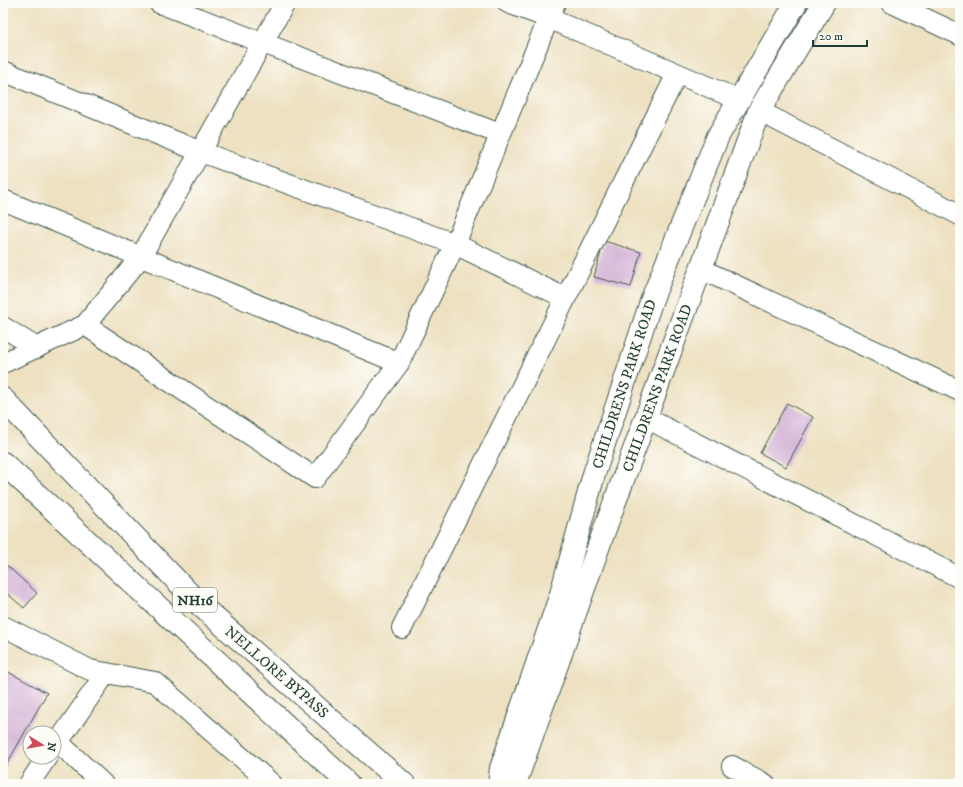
<svg xmlns="http://www.w3.org/2000/svg" width="963" height="787" viewBox="0 0 963 787" font-family="'IM FELL DW Pica',serif">
  <style>
    .building { fill: #d3b0d6 }
    .lines { fill: none; stroke-linecap: round; stroke-linejoin: round }
    .street-casing { stroke: #3e5649; stroke-width: 22 }
    .secondary-casing { stroke: #3e5649; stroke-width: 24 }
    .highway-casing { stroke: #3e5649; stroke-width: 24 }
    .street { stroke: #fff; stroke-width: 20 }
    .secondary { stroke: #fff; stroke-width: 22 }
    .highway { stroke: #fff; stroke-width: 22 }
    .labels { text-anchor: middle; stroke-width: 4; stroke-linejoin: round; paint-order: stroke }
    .shield { fill: #fdfcf7; stroke: #62766e; stroke-width: 1 }
    .shield-label { font-size: 14px; font-weight: bold; fill: #1f3d34 }
    .street-label { font-size: 15px; fill: #1f3d34; stroke: #fdfcf7 }
  </style>
  <rect width="100%" height="100%" fill="#fdfcf7"/>
  <filter id="ink" filterUnits="userSpaceOnUse"><feTurbulence type="fractalNoise" baseFrequency=".025" numOctaves="2"/><feDisplacementMap in="SourceGraphic" scale="8" xChannelSelector="R" yChannelSelector="G"/><feConvolveMatrix kernelMatrix="1 2 1 2 8 2 1 2 1" color-interpolation-filters="sRGB"/></filter>
  <filter id="wash" filterUnits="userSpaceOnUse"><feTurbulence type="fractalNoise" baseFrequency=".012" numOctaves="4" result="noise"/><feDisplacementMap in="SourceGraphic" scale="16" xChannelSelector="R" yChannelSelector="G"/><feGaussianBlur stdDeviation="0.9" result="paint"/><feColorMatrix in="noise" values="0 0 0 0 0 0 0 0 0 0 0 0 0 0 0 0 0 1.4 0 .05"/><feComposite in="paint" operator="in"/></filter>
  <g filter="url(#wash)">
    <rect width="100%" height="100%" fill="#ede1c1"/>
    <g id="blocks">
      <g class="building">
        <path d="M604,241l37,11 -10,35 -37,-10z"/>
        <path d="M787,403l26,14 -27,50 -26,-14z"/>
        <path d="M3,562l34,31 -13,15 -21,-18z"/>
        <path d="M3,669l44,24 -44,78z"/>
      </g>
    </g>
  </g>
  <g filter="url(#ink)">
    <use href="#blocks" fill-opacity="0" stroke="#3e5649" stroke-width="1"/>
    <g class="lines">
      <defs>
        <g id="street">
          <path d="M159,3l341,131"/>
          <path d="M508,3l40,15 191,82"/>
          <path d="M892,3l68,32"/>
          <path d="M3,71l198,81 254,92 110,54"/>
          <path d="M759,111l201,104"/>
          <path d="M3,200l396,163"/>
          <path d="M701,269l259,122"/>
          <path d="M85,325l230,153 84,-115 56,-119 100,-241"/>
          <path d="M3,327l34,21"/>
          <path d="M3,363l82,-38 55,-67 145,-255"/>
          <path d="M646,418l314,160"/>
          <path d="M3,626l87,44 65,12 117,102"/>
          <path d="M402,628l275,-554"/>
          <path d="M58,742l45,42"/>
          <path d="M54,748l52,-75"/>
          <path d="M732,766l33,18"/>
          <path d="M29,784l18,-27"/>
        </g>
        <g id="secondary">
          <path d="M499,784l2,-16 60,-174 33,-120 58,-175 66,-163 78,-133"/>
          <path d="M515,784l88,-250 156,-423 65,-108"/>
        </g>
        <g id="highway">
          <path d="M3,399l197,206 204,179"/>
          <path d="M3,463l346,321"/>
        </g>
      </defs>
      <use href="#street" class="street-casing"/>
      <use href="#secondary" class="secondary-casing"/>
      <use href="#highway" class="highway-casing"/>
      <use href="#street" class="street"/>
      <use href="#secondary" class="secondary"/>
      <use href="#highway" class="highway"/>
    </g>
  </g>
  <g class="labels">
    <rect class="shield" x="173" y="588" width="44" height="24" rx="3"/>
    <g class="shield-label">
      <text x="195" y="605">NH16</text>
    </g>
    <g class="street-label">
      <text transform="translate(624 384) rotate(-72)" y="5">CHILDRENS PARK ROAD</text>
      <text transform="translate(657 388) rotate(-70)" y="5">CHILDRENS PARK ROAD</text>
      <text transform="translate(277 672) rotate(41)" y="5">NELLORE BYPASS</text>
    </g>
  </g>
  <rect width="963" height="787" fill="none" stroke="#fdfcf7" stroke-width="16"/>
  <g transform="translate(42 745) rotate(101)"><circle r="19" fill="#fdfcf7" stroke="#a4b0a9"/>
  <path d="M0-3L7 15L0 10L-7 15Z" fill="#d1495b"/>
  <text y="-6" font-size="11" font-weight="bold" text-anchor="middle" fill="#1f3d34">N</text>
  </g>
  <path d="M813 40v6h54v-6" fill="none" stroke="#1f3d34" stroke-width="2"/>
  <text x="819" y="40" font-size="12" fill="#1f3d34" stroke="#fdfcf7" stroke-width="3" paint-order="stroke">20 m</text>
</svg>
